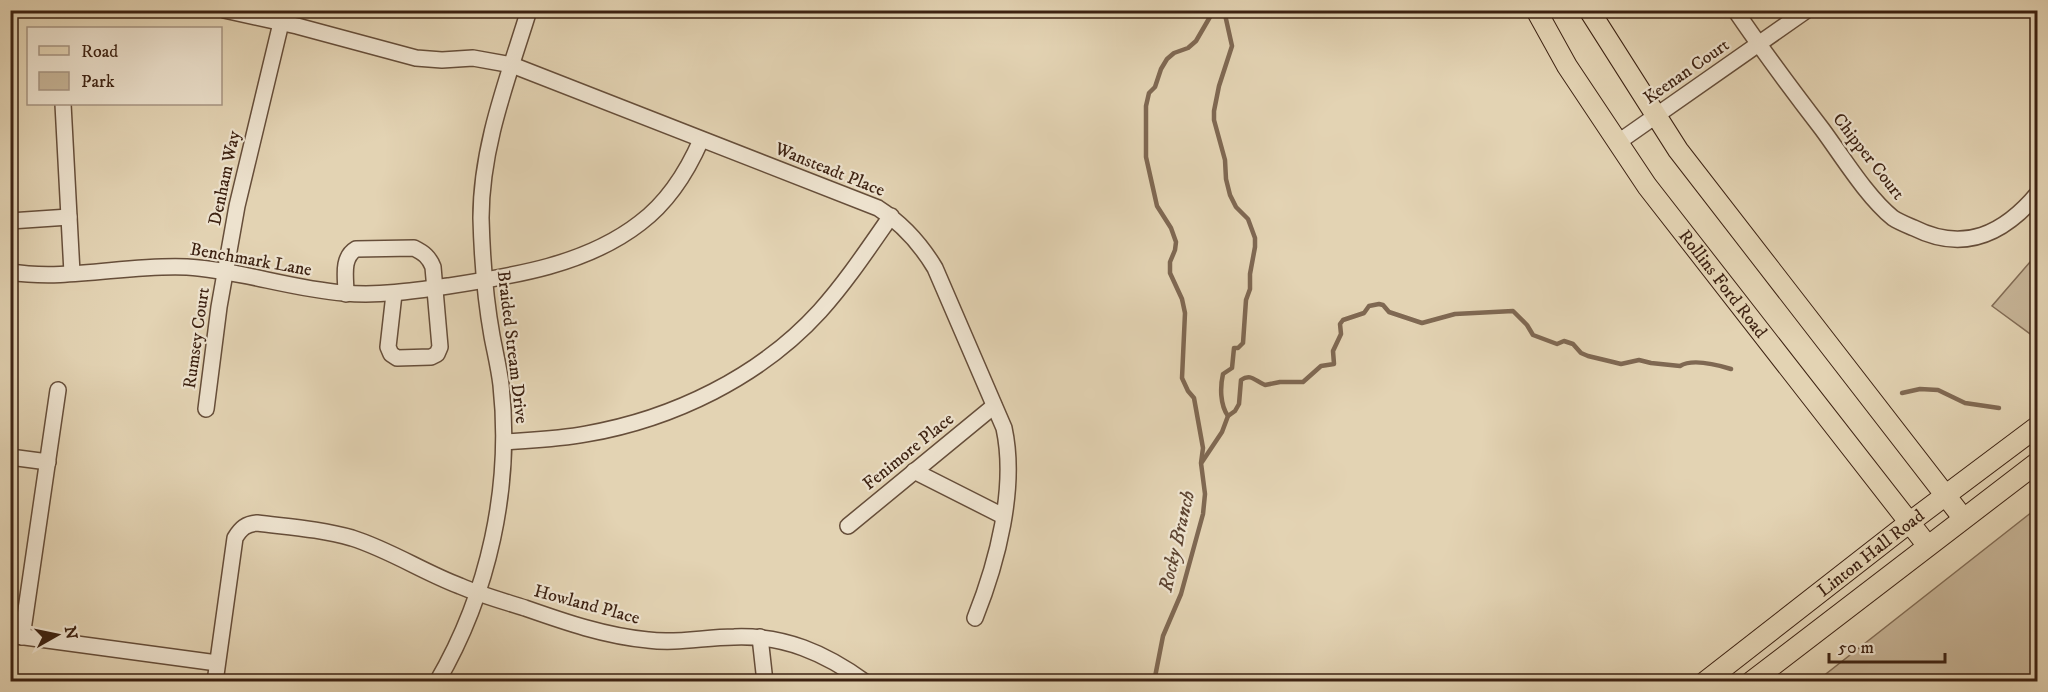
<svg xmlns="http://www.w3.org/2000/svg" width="2048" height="692" viewBox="0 0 2048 692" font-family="'IM FELL DW Pica',serif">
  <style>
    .green { fill: #c7b598; stroke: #826c55; stroke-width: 1.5 }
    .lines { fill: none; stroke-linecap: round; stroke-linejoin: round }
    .stream { stroke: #7f6852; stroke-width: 4.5 }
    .minor-casing { stroke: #664e3a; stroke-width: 18 }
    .major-casing { stroke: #3d2212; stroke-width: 22 }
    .minor { stroke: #ede2ce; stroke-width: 15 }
    .major { stroke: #e3d3b3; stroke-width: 20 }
    .labels { text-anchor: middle; stroke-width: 4.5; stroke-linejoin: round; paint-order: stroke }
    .street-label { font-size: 18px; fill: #3d2212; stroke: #ede2ce }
    .water-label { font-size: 20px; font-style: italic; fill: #5e4532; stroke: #ede2ce }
  </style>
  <rect width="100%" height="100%" fill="#e3d3b3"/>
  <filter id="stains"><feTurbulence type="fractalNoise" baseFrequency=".00333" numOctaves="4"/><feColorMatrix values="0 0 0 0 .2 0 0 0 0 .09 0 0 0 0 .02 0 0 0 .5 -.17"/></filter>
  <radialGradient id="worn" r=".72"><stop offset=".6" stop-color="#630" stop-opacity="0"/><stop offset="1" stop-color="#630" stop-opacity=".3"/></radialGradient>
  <g class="green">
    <path d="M2037,254v85l-45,-33z"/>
    <path d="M2037,508v173h-220z"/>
  </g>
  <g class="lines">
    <g class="stream">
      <path d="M1224,10l8,36 -13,40 -5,25v9l11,40 1,19 4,16 6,12 12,12 7,19v9l-5,27v15l-4,11 -3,43 -5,5h-4l-2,20 -9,6c-3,13 -3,31 5,42"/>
      <path d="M1902,393l18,-4 18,1 27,13 34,5"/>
      <path d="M1202,462l20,-30 6,-16 7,-5 4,-7 2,-24c10,-7 14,1 24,5l15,-3h23l18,-16 13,-2 -1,-13 8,-17 -1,-10 3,-4 21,-7 5,-7 10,-2 4,1 6,7 33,11 33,-9 58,-3 14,14 6,10 24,9 7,-3 9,3 8,9 7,3 25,6 8,2 18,-4 12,3 29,3c13,-8 38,-1 51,3"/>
      <path d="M1154,682l9,-46 18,-42 22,-80 2,-20 -4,-31 2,-15 -9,-50 -6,-7 -6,-13 3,-65 -3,-14 -12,-26v-11l5,-12 1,-8 -5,-14 -14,-22 -11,-49v-51l3,-13 6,-6 6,-18 6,-10 7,-6 14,-5 8,-7 18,-31"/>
    </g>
    <defs>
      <g id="minor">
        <path d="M224,10l73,16 119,32 26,2 31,-2 39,7 366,143c25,16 42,35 57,60l69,160c13,60 -7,135 -29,190"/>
        <path d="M1735,10c28,41 57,80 87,119 20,27 45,68 71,89 6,4 14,7 21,10 50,25 90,6 124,-35"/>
        <path d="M63,104l9,169"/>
        <path d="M1617,143l190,-133"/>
        <path d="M10,221l59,-4"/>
        <path d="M10,272c59,9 118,-8 177,-5 52,3 104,22 157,26 35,3 69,-2 104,-7 65,-10 138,-21 192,-63 28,-21 47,-51 61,-83"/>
        <path d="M346,294c0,-16 -5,-36 10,-45l58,-1c10,5 15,9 19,19l7,80 -3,7 -6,3 -34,1 -6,-4 -3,-7 6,-53"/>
        <path d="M206,409l13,-102 18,-101 44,-183"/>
        <path d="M505,442c27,-2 54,-3 81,-8 87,-15 174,-57 234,-123 26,-29 48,-62 71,-95"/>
        <path d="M10,457l38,5"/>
        <path d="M914,471l89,45"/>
        <path d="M848,526l146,-120"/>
        <path d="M10,635l207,28"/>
        <path d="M22,637l36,-247"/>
        <path d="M760,637l5,45"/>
        <path d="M215,682l20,-144c6,-10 11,-14 22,-15 32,4 64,6 95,15 38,12 71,34 108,48 21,9 43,15 65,22 40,14 80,28 123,32 29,4 57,-3 86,-3 50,-2 91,16 131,45"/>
        <path d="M437,682c52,-89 75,-195 64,-297 -2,-17 -6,-33 -9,-49 -7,-39 -10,-79 -11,-118 0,-72 27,-140 48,-208"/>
      </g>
      <g id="major">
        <path id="s1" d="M1536,10l31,56 80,120 280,359"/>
        <path d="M1589,10l89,140 285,368"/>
        <path id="s2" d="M1705,682l205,-160 128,-96"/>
        <path d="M1751,682l287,-220"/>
      </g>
    </defs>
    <use href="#minor" class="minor-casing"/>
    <use href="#major" class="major-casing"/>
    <use href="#minor" class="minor"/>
    <use href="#major" class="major"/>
  </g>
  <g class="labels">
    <g class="street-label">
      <text transform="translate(1686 71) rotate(-35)" y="6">Keenan Court</text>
      <text transform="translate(1869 156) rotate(52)" y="6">Chipper Court</text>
      <text transform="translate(830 169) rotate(22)" y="6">Wansteadt Place</text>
      <text transform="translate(224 178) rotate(-78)" y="6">Denham Way</text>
      <text transform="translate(251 259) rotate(10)" y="6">Benchmark Lane</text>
      <text dy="6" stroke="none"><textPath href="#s1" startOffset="332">Rollins Ford Road</textPath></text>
      <text transform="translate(196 338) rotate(-82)" y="6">Rumsey Court</text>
      <text transform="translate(513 347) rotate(83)" y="6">Braided Stream Drive</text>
      <text transform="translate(908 451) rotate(-39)" y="6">Fenimore Place</text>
      <text dy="6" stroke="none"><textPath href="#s2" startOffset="210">Linton Hall Road</textPath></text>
      <text transform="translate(587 604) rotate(15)" y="6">Howland Place</text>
    </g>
    <g class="water-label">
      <text transform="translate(1176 541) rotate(-77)" y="7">Rocky Branch</text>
    </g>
  </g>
  <rect width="2048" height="692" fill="none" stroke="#e3d3b3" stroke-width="36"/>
  <rect x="12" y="12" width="2024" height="668" fill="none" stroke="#3d2212" stroke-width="3"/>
  <rect x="18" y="18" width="2012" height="656" fill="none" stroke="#3d2212" stroke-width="1.5"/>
  <rect x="27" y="27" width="195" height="78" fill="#ede2ce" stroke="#a79583" stroke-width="1.5"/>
  <rect x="39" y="46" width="30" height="9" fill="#e3d3b3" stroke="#a79583" stroke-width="1.5"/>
  <text x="81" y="57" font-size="18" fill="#3d2212">Road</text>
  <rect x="39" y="72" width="30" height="18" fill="#c7b598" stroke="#a79583" stroke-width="1.5"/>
  <text x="81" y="87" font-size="18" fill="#3d2212">Park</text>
  <g transform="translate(57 635) rotate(81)" stroke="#ede2ce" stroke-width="4.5" paint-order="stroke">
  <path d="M0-4.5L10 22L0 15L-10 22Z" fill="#3d2212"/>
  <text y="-9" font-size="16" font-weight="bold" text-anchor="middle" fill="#3d2212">N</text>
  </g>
  <path d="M1829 653v9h116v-9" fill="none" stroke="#3d2212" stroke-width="3"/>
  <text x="1838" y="653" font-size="18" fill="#3d2212" stroke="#ede2ce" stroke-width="4.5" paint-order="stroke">50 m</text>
  <rect width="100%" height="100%" filter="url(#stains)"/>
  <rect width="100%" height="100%" fill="url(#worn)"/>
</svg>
